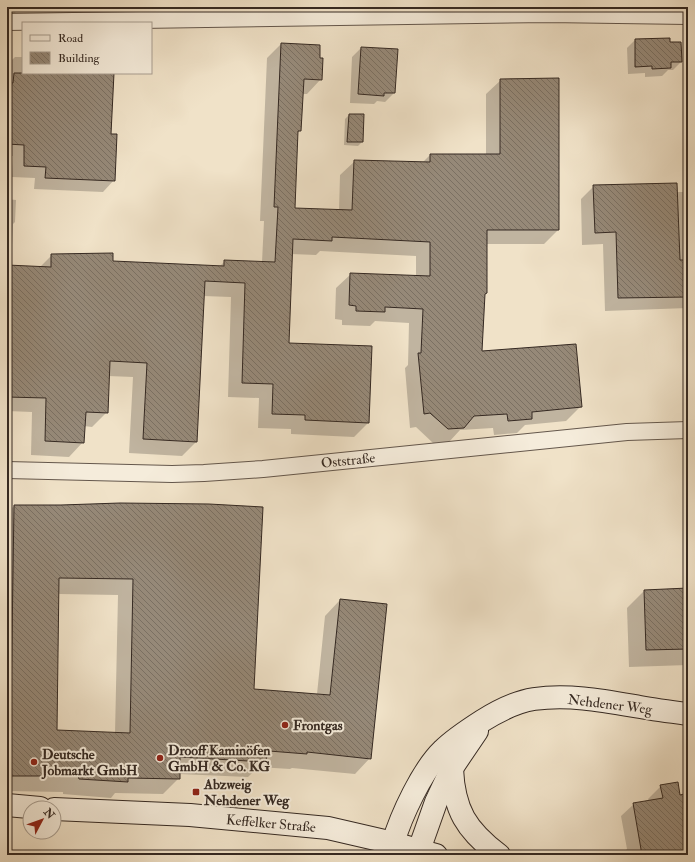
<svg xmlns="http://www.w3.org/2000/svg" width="695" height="862" viewBox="0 0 695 862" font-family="'IM FELL Double Pica',serif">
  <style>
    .shadow { fill: #0003; fill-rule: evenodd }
    .building { fill: url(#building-back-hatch); stroke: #352922; fill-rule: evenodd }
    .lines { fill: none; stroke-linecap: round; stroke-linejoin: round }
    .street-casing { stroke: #64574c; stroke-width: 18 }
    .secondary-casing { stroke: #352922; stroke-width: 24 }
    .street { stroke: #f5ecdb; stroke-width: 16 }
    .secondary { stroke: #f5ecdb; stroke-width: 22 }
    .poi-dot { fill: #8f2418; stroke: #f5ecdb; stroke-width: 1.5 }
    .labels { text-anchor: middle; stroke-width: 4; stroke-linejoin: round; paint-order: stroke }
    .street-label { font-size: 14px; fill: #352922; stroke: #f5ecdb }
    .poi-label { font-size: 14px; font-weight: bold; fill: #352922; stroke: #f5ecdb; text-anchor: start }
  </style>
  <defs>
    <pattern id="building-back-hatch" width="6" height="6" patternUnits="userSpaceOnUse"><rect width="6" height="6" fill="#968978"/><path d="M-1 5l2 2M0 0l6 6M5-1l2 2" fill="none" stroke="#7b7062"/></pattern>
  </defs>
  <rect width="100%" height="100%" fill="#f0e2c8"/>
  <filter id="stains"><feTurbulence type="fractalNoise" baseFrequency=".005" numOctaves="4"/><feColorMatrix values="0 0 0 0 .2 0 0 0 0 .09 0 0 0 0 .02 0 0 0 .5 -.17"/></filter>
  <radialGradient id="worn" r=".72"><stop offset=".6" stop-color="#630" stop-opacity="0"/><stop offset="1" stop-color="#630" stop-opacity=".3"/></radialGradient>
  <g class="shadow">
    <path d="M7,7h13l-5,6 -8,-1z"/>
    <path d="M276,7h27l-27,1z"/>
    <path d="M635,40l34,3 12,19 -8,8h-5l-6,6 -17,1v-4l-17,1 -1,-26z"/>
    <path d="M281,44l40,35 -14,15h-5l-2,36 -3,4 -3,75 45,2 1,-36 15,-14 67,2 8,-8h56v-61l15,-14 57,150 -14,14h-58l-5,109 100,53 -15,15 -41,4 -8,8 -23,2 -1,-7 -33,2 -11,12 -16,1 -17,-16 -6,1 -5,-60 3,-3 1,-42 -34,-2 -5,5 -28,-1v-5l-7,-1 1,-31 15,-14 65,3v-21l-96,-5 -4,4 -25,-1 -3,90 80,79 -14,14 -63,-3v-5l-33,-1 1,-30 -31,-1 3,-100 -28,-1 -7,146 -14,14 -53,-3 4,-76 -25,-1 -1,36 -15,15 -8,-1 -1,16 -14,15 -38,-2 1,-43 -25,-1v-212l9,1 -1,22 -2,2 -2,42 29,1 12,-12 60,7 107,5 6,-6 37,1 2,-41h-4l7,-163z"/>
    <path d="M361,48l33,45 -9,9 -8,-1 -3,3 -24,-1 2,-46z"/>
    <path d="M15,57h8v16h90l-3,62 4,45 -11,12 -69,-3 1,-11 -23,-1 1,-21h-6v-91z"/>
    <path d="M349,115h14l-1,27 -4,4 -14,-1 1,-26z"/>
    <path d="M594,186l82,6h12v116l-83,3 -2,-67 -21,1 -1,-46z"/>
    <path d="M14,506h47l192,183 64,5 8,-78 15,-16 30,158 -15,16 -63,-6 -2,1 -32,-2 -10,10 -69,-3v4l-16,16 -48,-1 -4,5 -48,-4v-2l-56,-1v-278zM58,594l60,1 -3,138 -59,-2z"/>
    <path d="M688,589v76l-59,2 -2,-59 17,-17z"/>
    <path d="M661,786l18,10 9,-2v61h-67l6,-6 -6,-33 13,-12 15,-3 -1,-2z"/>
  </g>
  <g class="building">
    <path d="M670,38v4h11l1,20h-11v6l-19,1v-3l-17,1v-28z"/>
    <path d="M281,43l39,2v13h3l-1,22 -18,-1 -3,52h-3l-3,77 57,2 2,-50 76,2v-8h70v-75l59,-1v152h-72v63l-2,1 -3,57 94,-7 6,63 -50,5v7l-24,2 -1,-7 -33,2 -10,12 -16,1 -18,-16 -6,1 -6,-61h3l2,-44 -38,-2v5l-29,-1v-5l-7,-1 1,-32 80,3v-34l-98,-5v4l-39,-2 -4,104 83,3 -3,77 -64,-3v-5l-33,-1 1,-30 -31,-1 3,-100 -40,-2 -8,161 -54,-3 4,-76 -37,-2 -2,52 -22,-1 -2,31 -39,-2 1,-43 -39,-1v-132l44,2v-13l62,-1v8l111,5v-6l51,2 3,-55h-4z"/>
    <path d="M361,47l37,2 -3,44h-11v3l-26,-2z"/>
    <path d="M14,73h100l-3,61h6l-2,47 -70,-3 1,-11 -22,-1v-21l-17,-1v-61h6z"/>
    <path d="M349,114h15l-1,28h-16z"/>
    <path d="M677,183l3,77h8v37l-70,1 -2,-66 -21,1 -2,-48z"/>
    <path d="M120,503l89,1 54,3 -9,182 76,6 10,-96 47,5 -16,155 -64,-7v2l-38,-3 -4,11 -85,-5v22l-52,-1v4l-49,-3 -1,-3h-68l4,-271h47zM59,578l74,1 -3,154 -73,-3z"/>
    <path d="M688,588v61l-42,1 -2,-60z"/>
    <path d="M678,782l2,13 8,-2v62h-46l-9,-52 30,-5 -3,-13z"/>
  </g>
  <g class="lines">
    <defs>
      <g id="street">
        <path d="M7,22l541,-8 140,2"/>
        <path d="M7,470l165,4 32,-1 59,-4 364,-37 61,-2"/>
      </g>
      <g id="secondary">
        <path d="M452,769c2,41 14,61 47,86"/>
        <path d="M7,805l33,3"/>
        <path d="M54,809l136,6 138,13 65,15 43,12"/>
        <path d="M393,843c8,-27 29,-73 50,-93 11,-11 25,-20 39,-29 16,-10 33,-19 52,-22 36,-5 71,2 106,8 16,3 32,5 48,7"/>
        <path d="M419,850l17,-48 16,-34 25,-37"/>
      </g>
    </defs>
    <use href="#street" class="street-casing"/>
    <use href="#secondary" class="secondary-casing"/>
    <use href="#street" class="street"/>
    <use href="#secondary" class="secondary"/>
  </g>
  <g class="poi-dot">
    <circle cx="285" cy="725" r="4"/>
    <circle cx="160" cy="758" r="4"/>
    <circle cx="34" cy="762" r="4"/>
    <rect x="192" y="788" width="8" height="8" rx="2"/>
  </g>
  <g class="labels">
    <g class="street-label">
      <text transform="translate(348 460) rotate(-6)" y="5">Oststraße</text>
      <text transform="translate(610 704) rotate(7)" y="5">Nehdener Weg</text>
      <text transform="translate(271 823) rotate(5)" y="5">Keffelker Straße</text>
    </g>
    <g class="poi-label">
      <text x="293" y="730">Frontgas</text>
      <text x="168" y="755">Drooff Kaminöfen<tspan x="168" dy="16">GmbH &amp; Co. KG</tspan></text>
      <text x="42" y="759">Deutsche<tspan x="42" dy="16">Jobmarkt GmbH</tspan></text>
      <text x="204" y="789">Abzweig<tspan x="204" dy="16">Nehdener Weg</tspan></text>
    </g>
  </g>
  <rect width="695" height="862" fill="none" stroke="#f0e2c8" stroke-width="24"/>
  <rect x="8" y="8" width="679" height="846" fill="none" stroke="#352922" stroke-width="2"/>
  <rect x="12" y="12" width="671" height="838" fill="none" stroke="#352922"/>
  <rect x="22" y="22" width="130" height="52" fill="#f5ecdb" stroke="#a89e91"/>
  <rect x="30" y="35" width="20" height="6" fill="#f5ecdb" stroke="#a89e91"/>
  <text x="58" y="42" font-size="12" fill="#352922">Road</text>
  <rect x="30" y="52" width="20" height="12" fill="url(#building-back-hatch)" stroke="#a89e91"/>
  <text x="58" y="62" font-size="12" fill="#352922">Building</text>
  <g transform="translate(42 820) rotate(49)"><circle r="19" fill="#f5ecdb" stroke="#a89e91"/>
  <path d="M0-3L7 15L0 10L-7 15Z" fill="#8f2418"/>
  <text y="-6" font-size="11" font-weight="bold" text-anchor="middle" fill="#352922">N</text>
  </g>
  <rect width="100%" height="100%" filter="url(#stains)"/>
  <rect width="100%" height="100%" fill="url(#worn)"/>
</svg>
